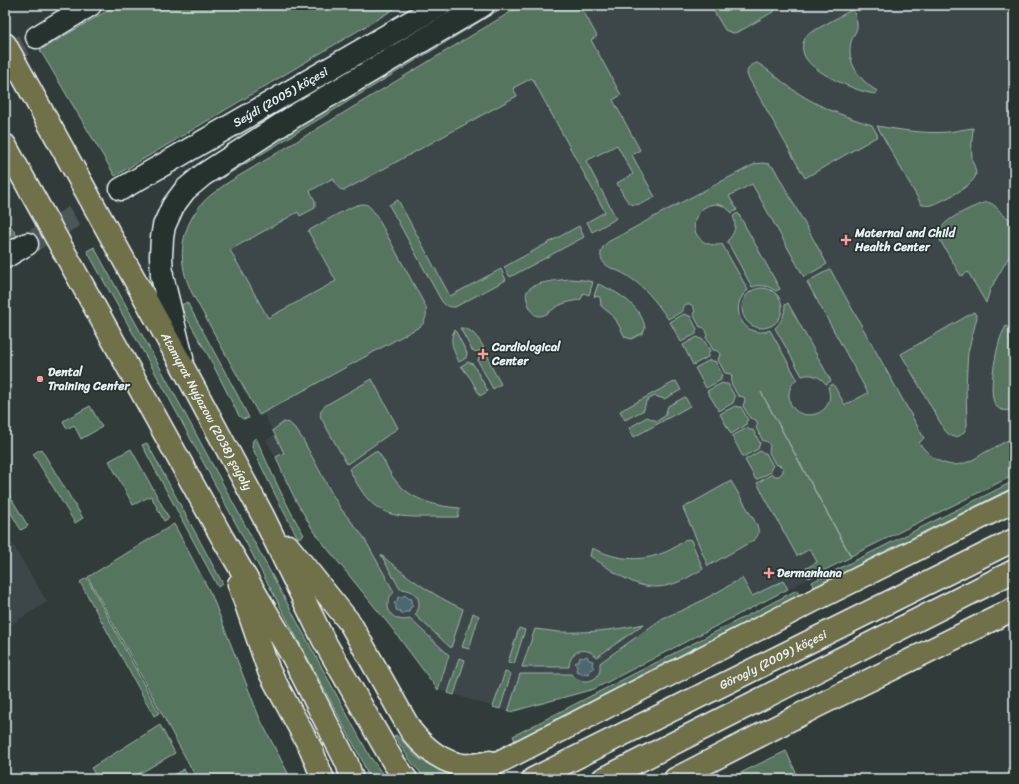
<svg xmlns="http://www.w3.org/2000/svg" width="1019" height="784" viewBox="0 0 1019 784" font-family="Sriracha,sans-serif">
  <style>
    .built { fill: #3e474a }
    .green { fill: #55755f; stroke: #9eb3ac }
    .water { fill: #4a6970; stroke: #899fa6 }
    .lines { fill: none; stroke-linecap: round; stroke-linejoin: round }
    .minor-tunnel { stroke: #4c5756; stroke-width: 22; stroke-dasharray: 22 11; stroke-linecap: butt }
    .minor-casing { stroke: #e8f1f8; stroke-width: 25 }
    .major-casing { stroke: #e8f1f8; stroke-width: 25 }
    .minor { stroke: #26332d; stroke-width: 22 }
    .major { stroke: #70704a; stroke-width: 22 }
    .poi-dot { fill: #ff9aa2; stroke: #26332d; stroke-width: 1.5 }
    .labels { text-anchor: middle; stroke-width: 3.5; stroke-linejoin: round; paint-order: stroke }
    .street-label { font-size: 12px; fill: #e8f1f8; stroke: #26332d }
    .poi-label { font-size: 12px; font-weight: bold; fill: #e8f1f8; stroke: #26332d; text-anchor: start }
  </style>
  <rect width="100%" height="100%" fill="#313c3a"/>
  <filter id="ink" filterUnits="userSpaceOnUse"><feTurbulence type="fractalNoise" baseFrequency=".025" numOctaves="2"/><feDisplacementMap in="SourceGraphic" scale="8" xChannelSelector="R" yChannelSelector="G"/><feConvolveMatrix kernelMatrix="1 2 1 2 8 2 1 2 1" color-interpolation-filters="sRGB"/></filter>
  <g filter="url(#ink)">
    <g class="built">
      <path d="M522,5h492v471l-163,81 -257,132 -84,23 -73,-23 -46,-62 -69,-85 -11,-14 -15,-27 -13,-27 -7,-16 -10,-18 9,-5 -11,-20 -4,2 -68,-124 -6,-15 -3,-15v-16l3,-17 7,-15 8,-11 13,-12z"/>
      <path d="M5,532l42,70 -42,26z"/>
    </g>
    <g class="green">
      <path d="M117,5h284l-286,171 -75,-126z"/>
      <path d="M500,5h7l-290,176 -2,-3 34,-21z"/>
      <path d="M522,5h58l17,31 -6,4 30,55 -8,5 27,50 -8,5 23,42c-25,14 -26,9 -38,-14l16,-9 -16,-29 -31,16 30,57 -2,2 -22,12 -5,-10 18,-10 -73,-134 -19,10 4,8 -172,94c-7,1 -9,-7 -12,-12l-23,13 5,10v7l-2,1 -13,7 -2,-4 -68,38 38,68 68,-37 -28,-50c11,-6 44,-27 55,-27 6,0 8,5 12,9l51,94c1,7 0,14 -5,19l-162,89 -67,-122c-4,-9 -8,-18 -9,-29 -4,-27 9,-56 32,-72 12,-10 26,-17 39,-25z"/>
      <path d="M710,5h65v5l-2,2c-8,4 -32,20 -39,21 -3,0 -6,-2 -9,-3z"/>
      <path d="M853,9c1,4 5,14 4,18 0,4 -5,10 -6,15 -5,20 9,39 26,49l-1,3c-17,-1 -59,-20 -69,-34 -6,-8 -6,-18 1,-26z"/>
      <path d="M757,63c8,4 14,10 21,15 8,7 18,14 28,20 21,12 43,20 66,27l6,11 -73,42 -58,-103c0,-7 3,-11 10,-12z"/>
      <path d="M877,126c23,4 47,8 71,6 8,-1 16,-3 25,-4 -1,11 -2,21 -1,31 1,5 4,10 4,15 -1,11 -34,28 -45,31 -3,1 -6,0 -9,0l-2,-3z"/>
      <path d="M763,163l6,1 5,4 53,96 -23,13 -52,-93 -23,12 8,14 -5,3c-22,-26 -54,12 -28,29 6,3 12,4 18,2l26,46c-22,17 -3,51 22,40l27,49c-5,3 -8,10 -8,16 0,31 50,24 39,-8l5,-3 12,21 23,-12 -61,-111 23,-13 94,169 -5,5c13,17 30,28 51,18 5,-2 9,-5 14,-8 10,-5 20,-11 30,-16v38l-163,81 -90,-164 90,165 -42,21 -4,-9 12,-7 -7,-13 -13,7 -40,-73 15,-9 3,2h4l4,-4v-4l-2,-2 -6,-2 -6,-12 1,-6c-2,-4 -3,-5 -7,-5l-7,-13c2,-3 2,-5 0,-8l-6,-2 -7,-12 2,-6 -1,-3 -6,-1 -7,-13 1,-6 -1,-3 -6,-1 -7,-13 2,-6c-2,-3 -4,-4 -7,-4l-7,-13 1,-2c0,-5 -2,-8 -7,-8l-7,-13 2,-3 -2,-5c-5,-4 -10,-2 -10,5l-15,8c-12,-18 -24,-33 -42,-44 -6,-4 -18,-7 -22,-12 -6,-7 -3,-16 4,-21l55,-30 88,-46 4,-2z"/>
      <path d="M398,200l52,96 51,-27 5,11 -51,27c-7,0 -10,-1 -14,-7l-52,-95z"/>
      <path d="M986,202c8,1 11,6 16,12 4,3 8,5 12,8v26l-14,24 -10,18 -4,13 -18,-31 -7,4 -20,-34 -3,-9c5,-14 34,-26 48,-31z"/>
      <path d="M738,213l42,76 -4,2c-7,-5 -15,-7 -24,-4l-25,-46c8,-7 10,-16 6,-25z"/>
      <path d="M5,217l12,19 -12,7z"/>
      <path d="M579,226l5,11 -74,40 -6,-10z"/>
      <path d="M94,247l75,137 200,371 17,24h-17l-7,-19 -199,-373 -76,-136z"/>
      <path d="M570,279l13,1 10,2 -4,13 -5,-2 -3,6 -2,1c-7,1 -15,3 -21,6 -6,3 -11,10 -19,10 -5,0 -7,-4 -9,-8 -2,-5 -6,-13 -2,-18 6,-8 32,-10 42,-11z"/>
      <path d="M598,284c18,7 44,22 47,44l-2,5 -12,6 -6,-2 -9,-17 -5,-6 -10,-8 -1,-9 -6,-1z"/>
      <circle cx="762" cy="308" r="20"/>
      <path d="M187,302l50,92 12,24 -6,1 -4,-3 -31,-61 -28,-49z"/>
      <path d="M788,303l43,78 -5,3c-6,-8 -15,-11 -24,-8l-27,-48c7,-6 10,-14 10,-23z"/>
      <path d="M974,312l3,5 -9,35 -1,15 -1,21 1,37c-4,14 -15,16 -23,4l-43,-75z"/>
      <path d="M684,314l6,2 7,13 -1,2v3l-15,8 -11,-20z"/>
      <path d="M1006,326l3,2v10l1,9 4,11v51c-8,3 -17,2 -20,-7 -5,-12 1,-46 5,-59 1,-6 4,-11 7,-17z"/>
      <path d="M460,328c11,-1 19,11 24,20l-7,4 -5,-2z"/>
      <path d="M455,330l12,23 -1,5 -7,4c-5,-10 -11,-23 -4,-32z"/>
      <path d="M697,337l3,2h3l7,12 -2,3v3l-15,8 -10,-20z"/>
      <path d="M487,353l5,15 9,16 -8,5 -15,-28 1,-5z"/>
      <path d="M710,360l2,1h3l7,13 -1,3v3l-15,8 -11,-20z"/>
      <path d="M468,362l5,2 15,27 -8,5 -9,-17 -10,-13z"/>
      <path d="M372,379l26,49 -51,36 -26,-46c-2,-6 1,-10 5,-13z"/>
      <path d="M676,381l5,9 -17,9 -9,-3 -9,5 -2,9 -19,10 -5,-9z"/>
      <path d="M722,383l3,1h3l7,13 -2,6 -14,8 -12,-20z"/>
      <path d="M685,397l5,9 -56,31 -5,-9 18,-11 10,4 8,-5 3,-10z"/>
      <path d="M90,406l12,21 -21,12 -7,-14 -7,4 -4,-8z"/>
      <path d="M735,406l3,1h3l7,13 -2,2v3l-15,9 -11,-20z"/>
      <path d="M284,422l5,1 5,4 8,11 29,54 10,17 22,27 31,56c-14,13 -2,32 16,27l39,36 -11,35 -47,-63 -69,-85 -10,-14 -16,-27 -13,-27 -7,-17 8,-4 -11,-22v-1z"/>
      <path d="M747,428l3,2h3l7,13 -2,6 -15,8 -11,-21z"/>
      <path d="M256,438c15,33 29,66 48,97l-6,3c-17,-30 -31,-60 -46,-91l1,-7z"/>
      <path d="M147,443l76,141 -5,3 -76,-142z"/>
      <path d="M41,449l42,69 -8,5 -42,-69z"/>
      <path d="M131,449l38,69 -5,3 -13,-25 -18,9 -24,-44z"/>
      <path d="M375,451l3,1c6,7 9,16 14,24 16,23 40,30 68,32l-2,9c-9,0 -19,0 -28,0 -20,0 -40,1 -56,-12 -11,-9 -18,-23 -25,-36z"/>
      <path d="M760,451l3,2h3l7,13 -2,2v4l-15,8 -11,-20z"/>
      <path d="M731,481l26,44c2,6 2,11 -3,15l-46,26 -25,-58z"/>
      <path d="M1014,481v6l-200,100 -2,-5z"/>
      <path d="M5,488l23,38 -7,4 -16,-27z"/>
      <path d="M174,524l38,72 48,123 31,60h-94l-109,-202z"/>
      <path d="M688,539l3,1 12,29c-11,6 -21,13 -34,16 -30,9 -55,-14 -79,-29l2,-8c27,13 52,15 80,1 5,-3 10,-8 16,-10z"/>
      <path d="M381,555c25,21 51,40 82,54l-12,39 -36,-33c10,-14 0,-26 -15,-26z"/>
      <path d="M87,578l72,135 -5,3 -74,-134z"/>
      <path d="M742,578l10,18 31,-15 5,8 -194,100 -84,23h-2l12,-38h51c8,10 26,10 29,-4 0,-3 0,-5 0,-7l63,-45 20,-8 16,-8 24,-13 17,-10z"/>
      <path d="M797,590l2,5 -284,146 -2,-5z"/>
      <path d="M473,613l6,3 -10,33 -7,-2z"/>
      <path d="M644,624l-47,33c-12,-12 -27,-7 -28,10h-47l13,-38c8,1 16,2 24,3 29,1 57,-2 85,-8z"/>
      <path d="M519,628l6,2 -11,34 -6,-2z"/>
      <path d="M459,658l6,2 -11,35 -6,-2z"/>
      <path d="M505,672l6,2 -11,35 -7,-2z"/>
      <path d="M160,725l15,28 -45,26h-32l-7,-11z"/>
      <path d="M396,735c7,6 13,14 20,21 9,8 20,11 31,16l2,3 -3,4h-20l-14,-16 -17,-26 -1,-1z"/>
      <path d="M786,751l13,28h-71z"/>
      <path d="M184,769l5,10h-23z"/>
    </g>
    <g class="water">
      <path d="M405,595l3,3 4,1 -1,4 2,3 -3,2 -1,4h-4l-3,2 -2,-3 -4,-1v-4l-2,-3 3,-2 1,-4h4z"/>
      <path d="M587,656l2,4 4,1 -1,4 2,3 -4,2 -1,4 -4,-1 -3,2 -2,-3 -4,-1 1,-4 -2,-4 4,-2 1,-4 3,1z"/>
    </g>
    <g class="lines">
      <g class="minor-tunnel">
        <path d="M5,56l32,-19"/>
        <path d="M27,244l94,-55"/>
      </g>
      <defs>
        <g id="minor">
          <path d="M37,37l53,-32"/>
          <path id="s1" d="M121,189l319,-184"/>
          <path d="M5,257l22,-13"/>
          <path d="M182,358l-20,-82 -1,-20 1,-18 2,-12 9,-20 12,-16 18,-15 93,-60 187,-110"/>
        </g>
        <g id="major">
          <path id="s2" d="M5,44l180,327 78,145 60,123 60,105 11,19 12,16"/>
          <path d="M5,145l218,394 70,118 54,106 5,16"/>
          <path d="M288,546l62,77 61,108c13,16 30,31 51,34 9,1 19,-1 28,-3"/>
          <path d="M239,584l30,87 42,78 12,30"/>
          <path d="M466,779l347,-178 201,-100"/>
          <path id="s3" d="M533,779l481,-239"/>
          <path d="M603,779l411,-208"/>
          <path d="M675,779l142,-73 197,-97"/>
        </g>
      </defs>
      <use href="#minor" class="minor-casing"/>
      <use href="#major" class="major-casing"/>
      <use href="#minor" class="minor"/>
      <use href="#major" class="major"/>
    </g>
  </g>
  <g class="poi-dot">
    <path d="M844 234h4v4h4v4h-4v4h-4v-4h-4v-4h4z"/>
    <path d="M481 348h4v4h4v4h-4v4h-4v-4h-4v-4h4z"/>
    <circle cx="40" cy="379" r="4"/>
    <path d="M767 567h4v4h4v4h-4v4h-4v-4h-4v-4h4z"/>
  </g>
  <g class="labels">
    <g class="street-label">
      <text dy="4" stroke="none"><textPath href="#s1" startOffset="184">Seýdi (2005) köçesi</textPath></text>
      <text dy="4" stroke="none"><textPath href="#s2" startOffset="419">Atamyrat Nyýazow (2038) şaýoly</textPath></text>
      <text dy="4" stroke="none"><textPath href="#s3" startOffset="268">Görogly (2009) köçesi</textPath></text>
    </g>
    <g class="poi-label">
      <text x="855" y="237">Maternal and Child<tspan x="855" dy="14">Health Center</tspan></text>
      <text x="492" y="351">Cardiological<tspan x="492" dy="14">Center</tspan></text>
      <text x="48" y="376">Dental<tspan x="48" dy="14">Training Center</tspan></text>
      <text x="777" y="577">Dermanhana</text>
    </g>
  </g>
  <rect width="1019" height="784" fill="none" stroke="#26332d" stroke-width="20"/>
  <rect x="10" y="10" width="999" height="764" fill="none" stroke="#e8f1f8" stroke-width="1.5" filter="url(#ink)"/>
</svg>
